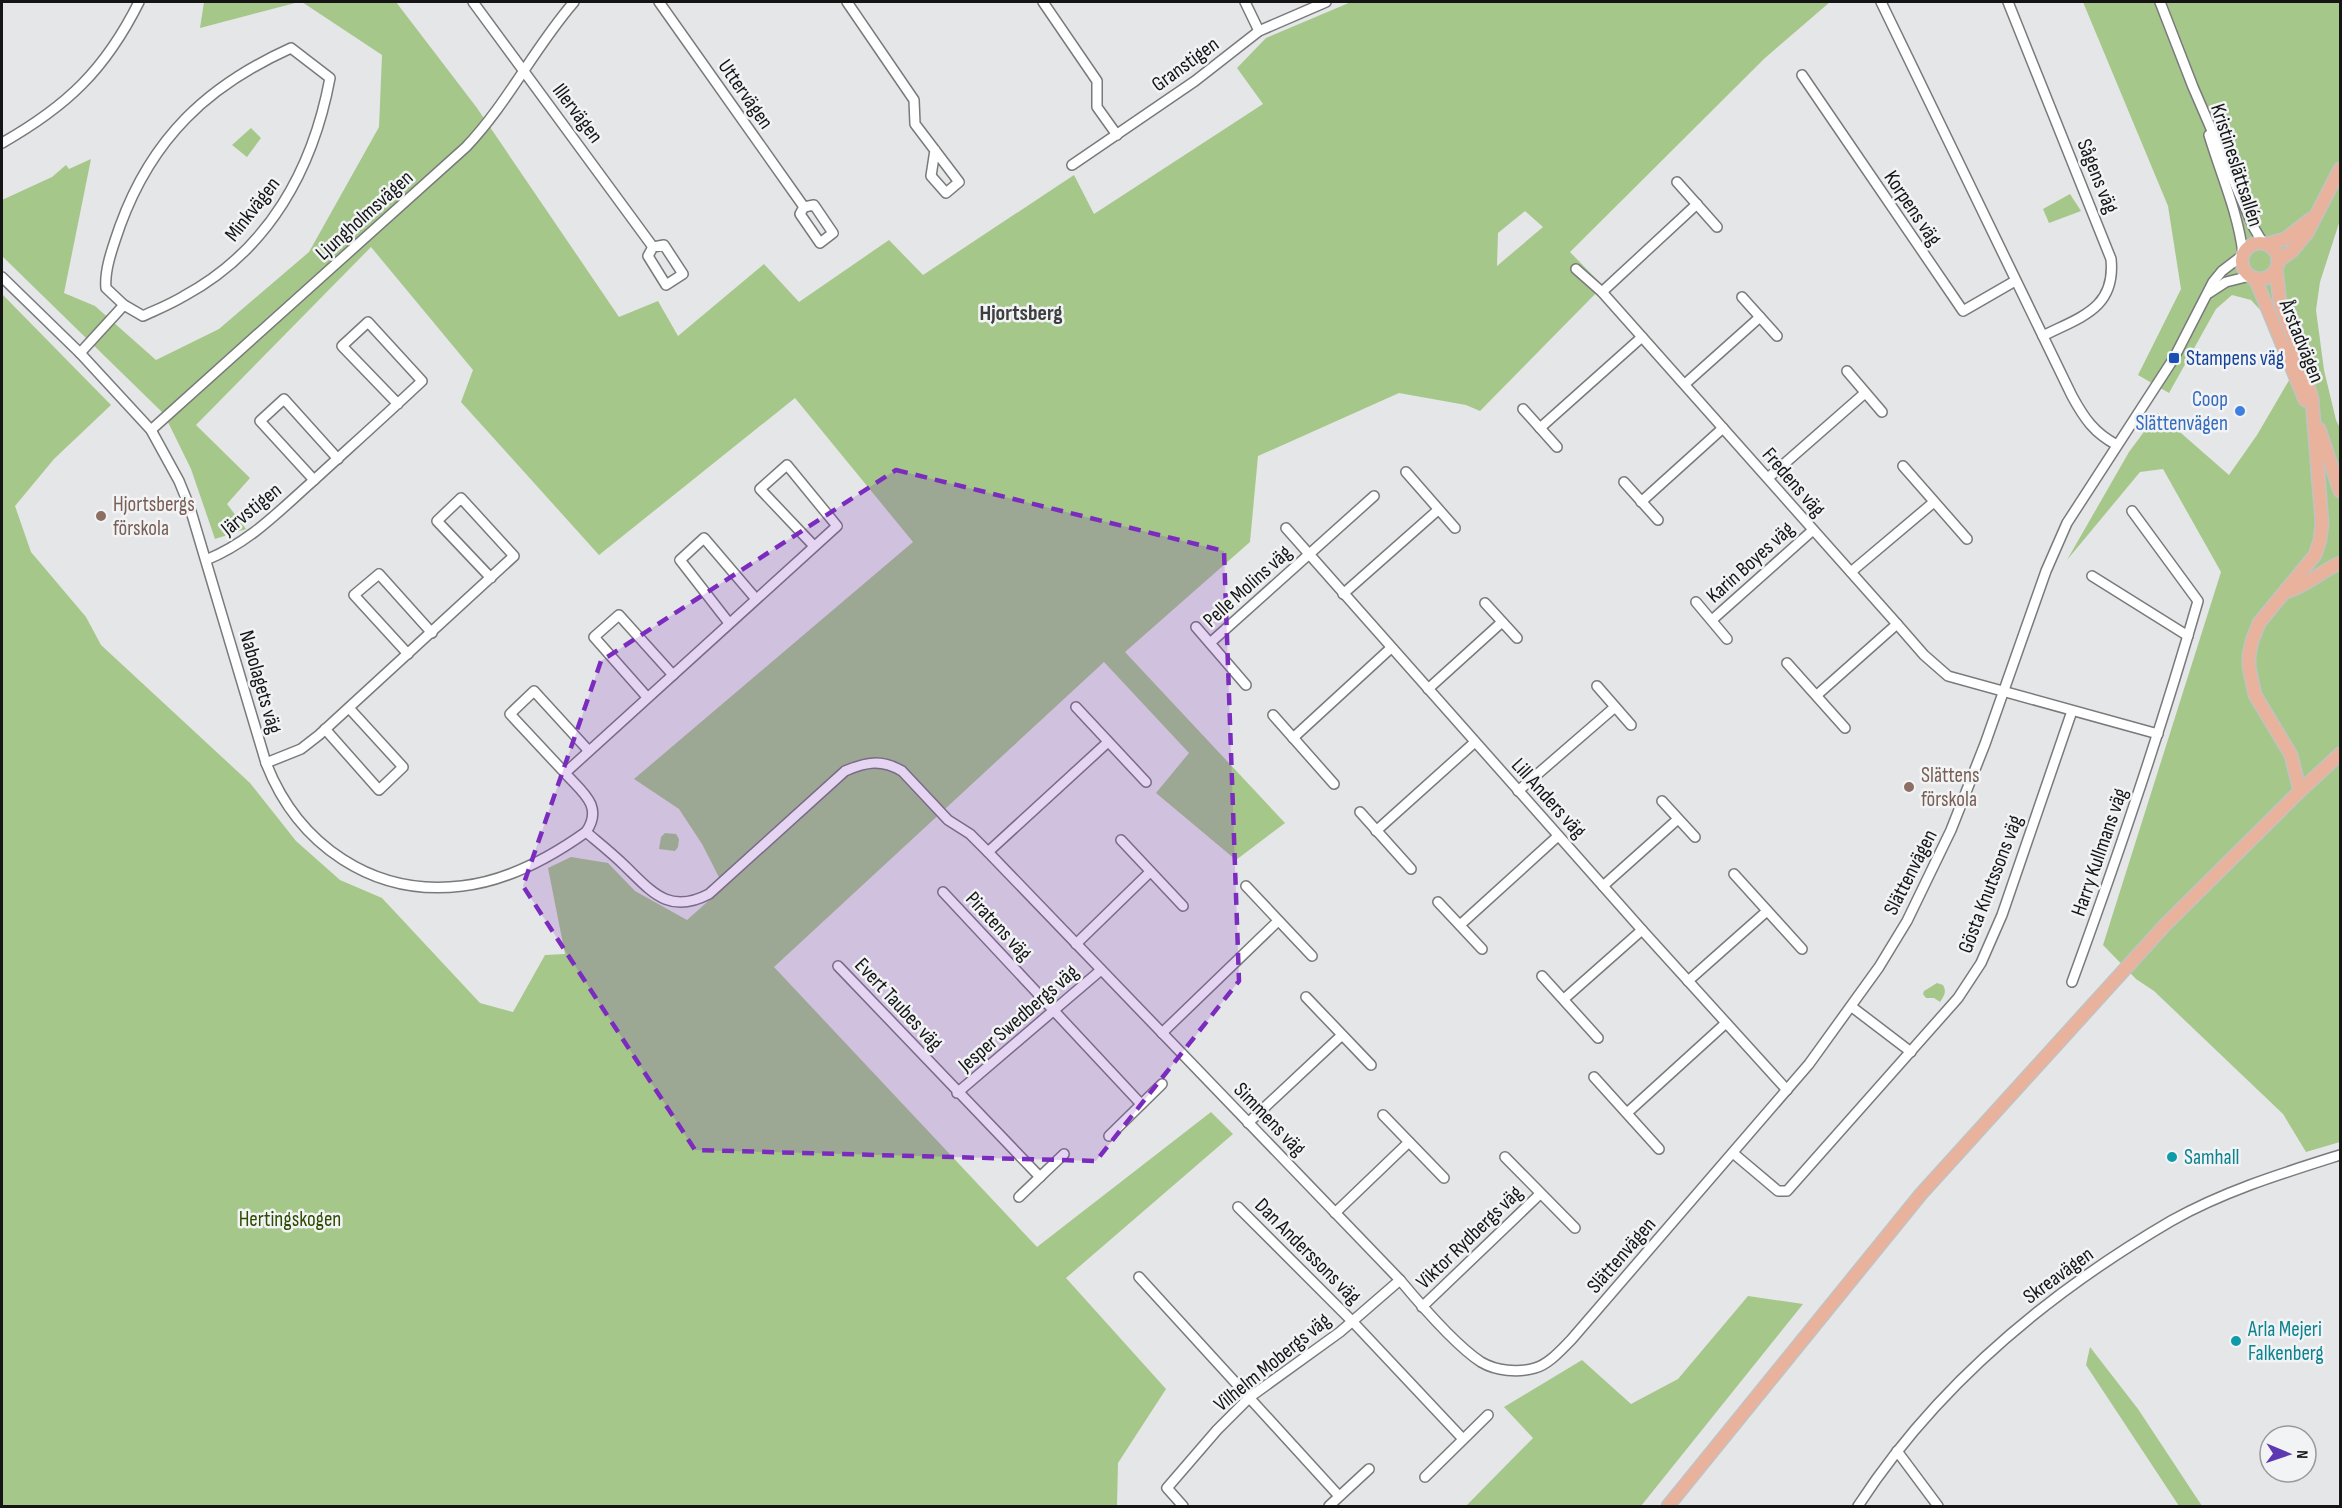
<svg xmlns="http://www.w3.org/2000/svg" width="2342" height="1508" viewBox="0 0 2342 1508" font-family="'Sofia Sans Condensed',sans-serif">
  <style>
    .green { fill: #a6c78a; fill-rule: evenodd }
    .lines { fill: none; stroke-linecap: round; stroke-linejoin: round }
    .minor-casing { stroke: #797a7c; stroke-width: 12 }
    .major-casing { stroke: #c2c2c2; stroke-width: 15 }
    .minor { stroke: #fff; stroke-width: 9 }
    .major { stroke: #e8b29d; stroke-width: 12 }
    .marked { fill: #7b2cbf; fill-opacity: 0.2; stroke: #7b2cbf; stroke-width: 4.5; stroke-dasharray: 12 8; stroke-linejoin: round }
    .transit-dot { fill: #1a4fb4; stroke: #f2f3f5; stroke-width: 2 }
    .shop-dot { fill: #3f7fe0; stroke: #f2f3f5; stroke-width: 2 }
    .education-dot { fill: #8d6e63; stroke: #f2f3f5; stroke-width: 2 }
    .culture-dot { fill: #0f9aa8; stroke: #f2f3f5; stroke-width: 2 }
    .labels { text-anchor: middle; stroke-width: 5; stroke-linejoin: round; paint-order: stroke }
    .street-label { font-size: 21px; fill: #151516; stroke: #f2f3f5 }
    .transit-label { font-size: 21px; fill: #164399; stroke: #f2f3f5; text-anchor: start }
    .shop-label { font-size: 21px; fill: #366cbe; stroke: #f2f3f5; text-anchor: end }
    .education-label { font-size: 21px; fill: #785e54; stroke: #f2f3f5; text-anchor: start }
    .culture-label { font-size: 21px; fill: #0d838f; stroke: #f2f3f5; text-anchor: start }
    .park-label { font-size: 21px; fill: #2d4c01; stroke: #f2f3f5 }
    .neighbourhood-label { font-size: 22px; font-weight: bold; fill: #3d3e40; stroke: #f2f3f5 }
  </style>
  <rect width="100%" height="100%" fill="#e5e6e8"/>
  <g class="green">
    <path d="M204,2h95l-99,26z"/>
    <path d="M302,2h94l81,106 142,209 39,-16 20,35 86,-72 35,38 90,-62 34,35 151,-100 20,39 169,-110 -26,-36 29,-30 85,-36h479l-65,56 -195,194 33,34 -123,125 -14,-6 -67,-12 -141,63 -8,86 -125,110 160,171 -49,37 -80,-67 33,-40 -85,-91 -330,305 263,280 174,-135 22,22 -167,144 100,111 -48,74 -1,43h-1115v-1212l109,111 -57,54 -39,47 16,46 55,65 15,28 149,138 46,58 44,39 42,18 98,105 33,9 32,-57 20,-1 -17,-86 23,-11 37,6 27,28 52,29 37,-33 -22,-43 -23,-35 -45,-30 279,-237 -118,-144 -196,157 -138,-153 12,-32 -102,-123 -175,178 54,53 -23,26 19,25 -31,10 -24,-70 -27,-55 -162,-158v-56l50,-23 14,-12 3,4 22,-10 -27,134 31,13 61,54 63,-31 90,-77 70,-125 3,-72zM1525,211l18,16 -46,39 1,-33z"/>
    <path d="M2083,2h257v218l-20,62 -4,28 8,60 12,50 4,8v714l-34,10 -23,-38 -129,-123 -18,-12 -33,-34 118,-373 -58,-103 -23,3 -73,88 62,-108 29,-39 71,62 28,-40 34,-58 -28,-64 -12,-13 -19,-5 -16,14 -47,84 -31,-18 43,-86 -13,-83z"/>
    <path d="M251,128l10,10 -14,19 -15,-12z"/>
    <path d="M2070,194l11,17 -32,12 -6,-14z"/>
    <path d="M665,833l11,1 3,5 -1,8 -3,4 -16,-2 2,-12z"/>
    <path d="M1937,983l6,2c4,7 1,11 -3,17l-6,-4h-8l-3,-4 1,-3z"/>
    <path d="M1748,1296l55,8 -162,202h-175l67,-68 -29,-31 78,-47 49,44 47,-25z"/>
    <path d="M2090,1347l48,62 64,97h-23l-93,-141z"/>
  </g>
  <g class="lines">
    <defs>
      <g id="minor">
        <path d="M473,2l180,245"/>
        <path d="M659,2l145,205"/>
        <path d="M847,2l67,98 1,24 44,58 -13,11 -15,-17 4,-26"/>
        <path d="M1043,2l54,79v26l20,28"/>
        <path d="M1245,2l14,29"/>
        <path d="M1881,2l191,394c12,22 22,37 45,49"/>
        <path d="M2008,2l103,257c5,50 -31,58 -68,77"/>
        <path d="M2160,2l33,85 61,141 9,15"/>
        <path d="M291,48l39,30c-17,91 -61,172 -146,218 -13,8 -28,14 -41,20l-19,-11 -18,-17c-2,-19 8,-44 14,-62 32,-88 87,-140 171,-178z"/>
        <path d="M1802,75l161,236 52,-30"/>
        <path d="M2209,135c12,40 29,77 34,119"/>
        <path d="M2,143c65,-37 103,-73 137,-141"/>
        <path d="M1072,165l123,-84 64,-50 67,-29"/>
        <path d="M1677,182l40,45"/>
        <path d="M814,205l19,28 -13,10 -20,-29 4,-7z"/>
        <path d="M664,245l19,29 -17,11 -18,-29 5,-9z"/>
        <path d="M1576,269l26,23 295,332 27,31 24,21 210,58"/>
        <path d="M2,277l78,76 71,77 28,51 11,27 76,255c32,82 107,134 196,123 44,-5 89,-29 124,-54 13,11 27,22 39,34 27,26 44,49 84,28l136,-123c21,-9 36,-12 57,0l46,49 22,14 18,18 412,428c20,24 55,65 81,82 15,9 37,11 54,6 14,-4 26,-18 36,-28l238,-276 70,-97 28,-46 44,-91 34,-86 61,-173 21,-48 107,-165 39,-76 9,-11 21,-16"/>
        <path d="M1602,292l95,-88"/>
        <path d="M2209,293l17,-11 24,-6"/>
        <path d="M1742,297l35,39"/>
        <path d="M80,353l44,-48"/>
        <path d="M1847,371l35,41"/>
        <path d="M1685,384l75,-67"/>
        <path d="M1523,409l34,38"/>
        <path d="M1540,428l102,-91"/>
        <path d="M151,430l315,-283c42,-44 68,-99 108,-145"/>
        <path d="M1903,466l64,73"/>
        <path d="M1406,472l49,56"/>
        <path d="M1768,478l97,-85"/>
        <path d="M314,480l-54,-59 24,-22 54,60"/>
        <path d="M1624,482l34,38"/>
        <path d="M1641,502l82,-74"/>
        <path d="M1286,528l356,402 145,160"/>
        <path d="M206,560c44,-18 72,-48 107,-79 36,-33 73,-66 109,-100l-54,-59 -26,24 56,58"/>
        <path d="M1851,572l83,-70"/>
        <path d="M2092,576l96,60"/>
        <path d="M1343,594l95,-84"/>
        <path d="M1696,602l31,37"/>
        <path d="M1485,603l32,35"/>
        <path d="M1712,620l101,-90"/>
        <path d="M729,623l-49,-63 24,-22 52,61"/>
        <path d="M1196,627l50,58"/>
        <path d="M1210,643l164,-147"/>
        <path d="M408,654l-54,-59 25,-21 53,59"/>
        <path d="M1787,663l58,65"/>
        <path d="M1597,686l34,39"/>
        <path d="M1428,689l74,-67"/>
        <path d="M1817,695l80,-71"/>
        <path d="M647,697l-53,-60 25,-22 54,60"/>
        <path d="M1076,707l70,75"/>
        <path d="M1273,715l61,69"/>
        <path d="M325,729l54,61 24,-23 -54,-59"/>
        <path d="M1293,738l98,-90"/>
        <path d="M266,763l35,-14 18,-14 195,-179 -53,-58 -24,23 54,57"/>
        <path d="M565,773l-55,-59 24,-23 54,59"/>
        <path d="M1518,791l97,-84"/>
        <path d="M1662,801l33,36"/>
        <path d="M1360,812l51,57"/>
        <path d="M1376,831l99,-89"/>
        <path d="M586,832c18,-26 -4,-40 -21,-59l272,-247 -50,-61 -27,24 54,57"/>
        <path d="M1121,840l62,66"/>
        <path d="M988,852l120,-110"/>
        <path d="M1734,874l68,75"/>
        <path d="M1246,886l66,70"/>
        <path d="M1603,886l75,-67"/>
        <path d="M943,892l198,212"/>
        <path d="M1438,902l44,47"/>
        <path d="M1460,925l98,-89"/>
        <path d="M1076,944l74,-72"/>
        <path d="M838,966l202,211"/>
        <path d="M1542,976l56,62"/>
        <path d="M1688,981l79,-70"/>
        <path d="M2072,982c46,-126 89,-252 126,-381l-66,-90"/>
        <path d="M1306,997l65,68"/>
        <path d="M1564,999l78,-69"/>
        <path d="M1852,1007l59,45"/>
        <path d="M1162,1033l116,-112"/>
        <path d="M1594,1077l65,72"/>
        <path d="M957,1093l144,-123"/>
        <path d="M1627,1113l99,-90"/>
        <path d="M1383,1115l61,63"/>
        <path d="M1248,1123l94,-88"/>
        <path d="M1109,1136l53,-52"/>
        <path d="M1733,1153l45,38h9l171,-193 23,-35 21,-48 70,-204"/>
        <path d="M1505,1157l70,71"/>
        <path d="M1019,1197l45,-43"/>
        <path d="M1238,1207l114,114 111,118"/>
        <path d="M1335,1213l74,-71"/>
        <path d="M1139,1277l200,219"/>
        <path d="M1422,1307l118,-113"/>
        <path d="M1897,1451l41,55"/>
        <path d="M1425,1477l63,-62"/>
        <path d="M1183,1506l-16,-18 50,-58 33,-33 90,-65 60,-52"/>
        <path d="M1329,1506l40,-37"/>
        <path d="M1858,1506c78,-120 190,-213 313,-285 53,-30 112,-48 169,-66"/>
      </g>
      <g id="major">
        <circle cx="2260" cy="261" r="18"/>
        <path d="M2267,244l18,-5 26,-20"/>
        <path d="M2278,261l14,-10 15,-18 33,-64"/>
        <path d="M2276,269l4,34 15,39 17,57 10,124 -2,17 -5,15 -56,68 -7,18 -3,15v11l6,28 36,60 9,36"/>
        <path d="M2255,278l50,122"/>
        <path d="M2319,429l21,62"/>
        <path d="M2289,591c18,-6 33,-20 51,-28"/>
        <path d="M1668,1506l253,-312 244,-269 135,-134 40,-37"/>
      </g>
    </defs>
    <use href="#minor" class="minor-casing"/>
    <use href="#major" class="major-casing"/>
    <use href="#minor" class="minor"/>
    <use href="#major" class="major"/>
  </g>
  <path class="marked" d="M896,470l328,81 15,430 -143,180 -401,-11 -172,-264 78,-225z"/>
  <rect class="transit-dot" x="2168" y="352" width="12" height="12" rx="3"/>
  <circle class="shop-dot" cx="2240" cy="411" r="6"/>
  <g class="education-dot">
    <circle cx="101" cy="516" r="6"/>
    <circle cx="1909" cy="787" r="6"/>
  </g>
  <g class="culture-dot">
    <circle cx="2172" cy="1157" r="6"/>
    <circle cx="2236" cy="1341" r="6"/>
  </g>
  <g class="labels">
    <g class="street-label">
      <text transform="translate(1185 64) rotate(-36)" y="7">Granstigen</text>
      <text transform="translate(746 94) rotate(55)" y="7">Uttervägen</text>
      <text transform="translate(578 113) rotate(53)" y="7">Illervägen</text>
      <text transform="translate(2237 165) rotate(72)" y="7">Kristineslättsallén</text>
      <text transform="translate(2098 176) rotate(68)" y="7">Sågens väg</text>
      <text transform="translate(1913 208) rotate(56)" y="7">Korpens väg</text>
      <text transform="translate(252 209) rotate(-52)" y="7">Minkvägen</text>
      <text transform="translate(364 215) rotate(-42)" y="7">Ljungholmsvägen</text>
      <text transform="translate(2302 341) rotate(68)" y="7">Årstadvägen</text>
      <text transform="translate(1794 482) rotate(49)" y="7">Fredens väg</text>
      <text transform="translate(251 509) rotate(-39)" y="7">Järvstigen</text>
      <text transform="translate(1750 562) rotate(-42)" y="7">Karin Boyes väg</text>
      <text transform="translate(1247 586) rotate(-42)" y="7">Pelle Molins väg</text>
      <text transform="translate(261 682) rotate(74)" y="7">Nabolagets väg</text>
      <text transform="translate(1549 798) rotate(48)" y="7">Lill Anders väg</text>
      <text transform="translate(2099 852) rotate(-71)" y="7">Harry Kullmans väg</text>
      <text transform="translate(1910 872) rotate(-63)" y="7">Slättenvägen</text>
      <text transform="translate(1990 884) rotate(-69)" y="7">Gösta Knutssons väg</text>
      <text transform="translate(999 926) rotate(47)" y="7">Piratens väg</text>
      <text transform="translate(899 1004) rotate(47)" y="7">Evert Taubes väg</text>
      <text transform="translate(1018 1018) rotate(-41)" y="7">Jesper Swedbergs väg</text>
      <text transform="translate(1270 1119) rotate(46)" y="7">Simmens väg</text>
      <text transform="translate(1469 1237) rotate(-44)" y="7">Viktor Rydbergs väg</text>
      <text transform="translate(1308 1251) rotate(45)" y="7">Dan Anderssons väg</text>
      <text transform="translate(1621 1255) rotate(-49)" y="7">Slättenvägen</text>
      <text transform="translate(2058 1275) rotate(-36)" y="7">Skreavägen</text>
      <text transform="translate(1272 1362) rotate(-39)" y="7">Vilhelm Mobergs väg</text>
    </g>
    <g class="transit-label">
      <text x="2186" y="365">Stampens väg</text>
    </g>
    <g class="shop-label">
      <text x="2228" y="406">Coop<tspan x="2228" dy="24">Slättenvägen</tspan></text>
    </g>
    <g class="education-label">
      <text x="113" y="511">Hjortsbergs<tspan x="113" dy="24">förskola</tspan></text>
      <text x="1921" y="782">Slättens<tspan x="1921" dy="24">förskola</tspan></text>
    </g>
    <g class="culture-label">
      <text x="2184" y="1164">Samhall</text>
      <text x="2248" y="1336">Arla Mejeri<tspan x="2248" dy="24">Falkenberg</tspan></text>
    </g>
    <g class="park-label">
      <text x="290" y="1226">Hertingskogen</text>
    </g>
    <g class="neighbourhood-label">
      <text x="1021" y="320">Hjortsberg</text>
    </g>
  </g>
  <rect width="2342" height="1508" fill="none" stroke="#151516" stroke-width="6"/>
  <g transform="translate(2288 1454) rotate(92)"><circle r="28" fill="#f2f3f5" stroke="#9a9a9c" stroke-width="1.5"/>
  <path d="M0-4.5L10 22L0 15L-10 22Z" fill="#5d39b1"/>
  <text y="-9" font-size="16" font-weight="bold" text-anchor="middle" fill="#151516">N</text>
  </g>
</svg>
